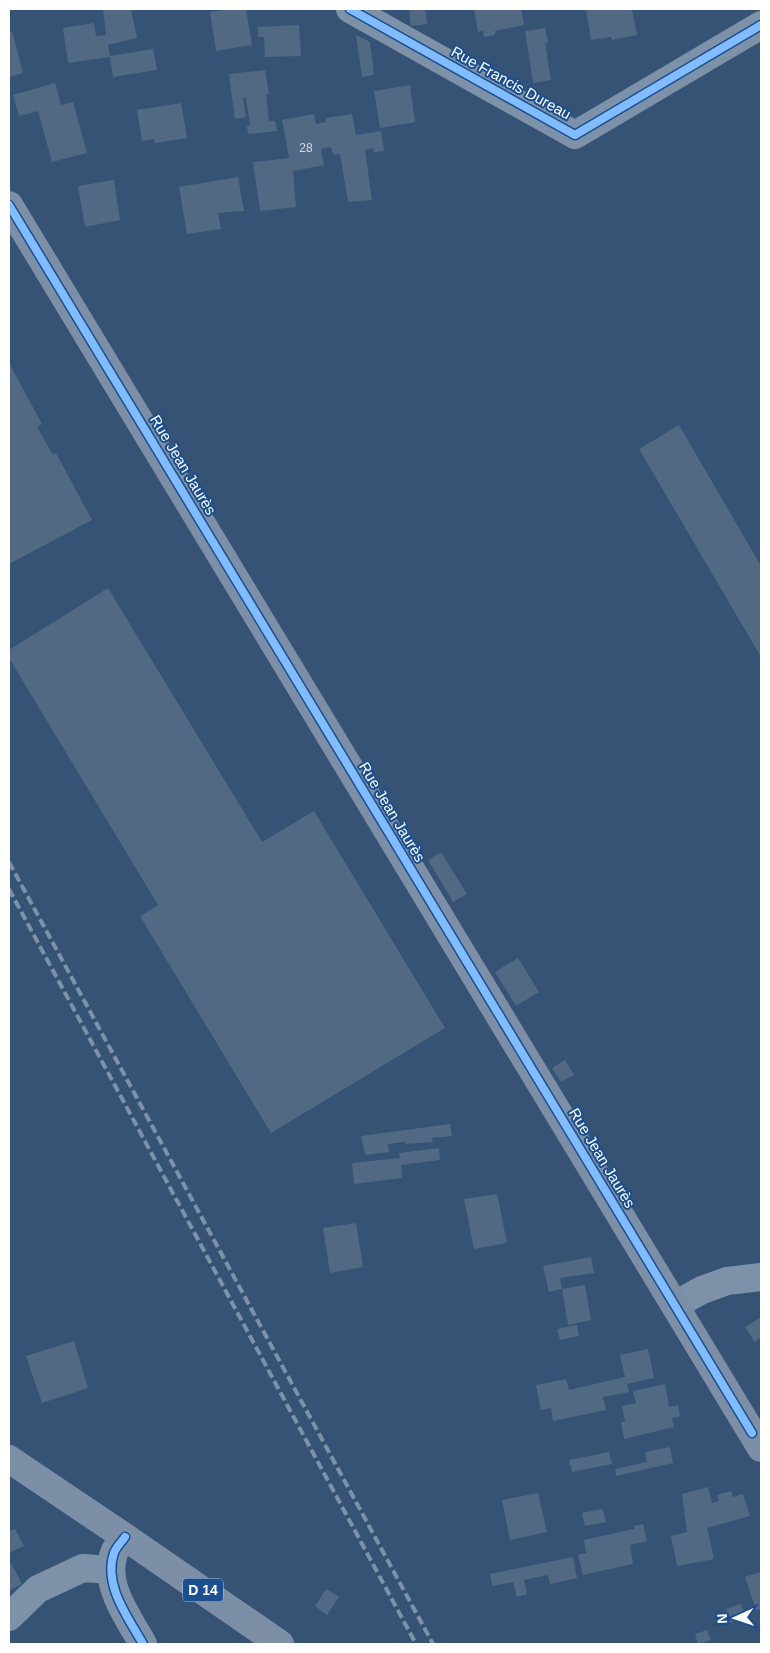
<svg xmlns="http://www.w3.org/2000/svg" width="770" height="1653" viewBox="0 0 770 1653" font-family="Arial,sans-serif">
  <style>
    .building { fill: #526984 }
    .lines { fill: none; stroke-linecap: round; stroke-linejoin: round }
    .minor { stroke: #7d92a8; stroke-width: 28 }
    .major { stroke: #7d8ea7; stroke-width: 28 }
    .rail { stroke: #7e92a7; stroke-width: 4; stroke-dasharray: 9 4; stroke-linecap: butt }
    .cycleway-casing { stroke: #1b4f8f; stroke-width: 11 }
    .cycleway { stroke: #80bcff; stroke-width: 8 }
    .labels { text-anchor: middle; stroke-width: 4; stroke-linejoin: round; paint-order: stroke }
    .number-label { font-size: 12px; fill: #d4dae0 }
    .shield { fill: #1b4f8f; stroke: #bbcadd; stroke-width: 1 }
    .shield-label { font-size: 14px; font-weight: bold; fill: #fff }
    .street-label { font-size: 15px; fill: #fff; stroke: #1b4f8f }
  </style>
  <rect width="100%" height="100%" fill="#365274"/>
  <g class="building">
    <path d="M103,9h28l6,29 -29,7 2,11 43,-7 4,21 -44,7 -3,-20 -42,6 -5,-35 31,-5 2,13 10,-1z"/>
    <path d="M232,9h14l6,36 -36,6 -6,-39z"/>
    <path d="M409,9h16l2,15 -16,2z"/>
    <path d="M474,9h47l3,16 -29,6v4l-11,2 -1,-6 -5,1z"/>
    <path d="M586,9h46l5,26 -25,5 -1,-3 -20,3z"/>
    <path d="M299,25l2,31 -36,1 -1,-20h-6v-10z"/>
    <path d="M545,28l3,15h-3l6,37 -18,3 -8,-52z"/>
    <path d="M12,31l11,42 -14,4v-45z"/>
    <path d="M356,35l14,7 4,33 -12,2z"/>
    <path d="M265,70l4,24h-3l3,27h6l2,10 -29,3 -1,-8h3l-4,-28h-3l3,19 -11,2 -6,-45z"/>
    <path d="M55,83l6,22 12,-3 14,51 -35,9 -14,-51 -19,5 -6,-21z"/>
    <path d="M410,85l5,37 -35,6 -6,-37z"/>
    <path d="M181,103l6,35 -32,5 -1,-4 -12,2 -5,-31z"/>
    <path d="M314,114l2,10 10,-2v-4l26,-4 4,21 25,-4 3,20 -10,1 -1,-4 -8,2 7,50 -24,2 -8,-48 -7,1 -2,-8 -10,2 3,16 -31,6 3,36 -36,4 -7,-49 36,-4 -7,-38z"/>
    <path d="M238,177l6,34 -26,2 3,16 -34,5 -8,-47z"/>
    <path d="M114,180l6,40 -35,7 -7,-41z"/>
    <path d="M9,363l33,61 -5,3 16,28 3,-2 36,67 -83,44z"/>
    <path d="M679,425l82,141v91l-122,-208z"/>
    <path d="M108,588l154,254 52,-31 131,217 -174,105 -131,-217 18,-11 -149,-247v-8z"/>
    <path d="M441,852l26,42 -14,8 -25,-42z"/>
    <path d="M518,958l21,34 -23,14 -21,-34z"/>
    <path d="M565,1060l9,15 -13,7 -9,-14z"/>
    <path d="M450,1124l2,12 -20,2 1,4 -28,2v-2l-17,2 1,8 -24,3 -4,-19z"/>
    <path d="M439,1148l1,12 -39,5 1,13 -48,6 -2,-21 48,-5 -1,-5z"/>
    <path d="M497,1194l10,49 -33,6 -10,-50z"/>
    <path d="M356,1223l7,44 -33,6 -7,-45z"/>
    <path d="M591,1257l3,16 -34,5 2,11 23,-4 6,35 -23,5 -6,-36 -13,3 -6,-26z"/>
    <path d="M761,1317v20l-6,5 -10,-15z"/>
    <path d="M577,1325l2,11 -19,4 -3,-11z"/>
    <path d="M74,1341l14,47 -46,15 -16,-47z"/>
    <path d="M648,1349l6,29 -27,6 2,8 -26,5 3,13 -53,11 -2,-13 -10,2 -5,-25 30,-6 3,11 56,-13 -5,-22z"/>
    <path d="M665,1384l4,23 9,-2 2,11 -8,2 2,9 -50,12 -3,-17h4l-3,-16 14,-3 -3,-12z"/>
    <path d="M670,1447l3,16 -57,13 -1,-7 32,-7 -2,-10z"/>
    <path d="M609,1452l3,12 -40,8 -3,-12z"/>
    <path d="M708,1487l4,16 7,-2 -2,-6 14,-4 2,6 10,-3 7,22 -43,12 7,31 -37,7 -6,-30 16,-4 -5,-38z"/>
    <path d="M538,1493l9,39 -37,8 -8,-40z"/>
    <path d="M603,1509l3,13 -21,4 -3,-13z"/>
    <path d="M643,1524l4,17 -17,4 3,19 -50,11 -5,-20 8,-2 -2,-13 50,-11v-3z"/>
    <path d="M15,1529l9,17 -15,7v-21z"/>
    <path d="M573,1557l4,21 -27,6 -2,-9 -24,5 3,14 -10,3 -4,-15 -21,4 -2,-12z"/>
    <path d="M11,1563l11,21 -13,7v-27z"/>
    <path d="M761,1572v37l-5,1 -11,-33z"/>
    <path d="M326,1589l13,8 -12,18 -12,-9z"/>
    <path d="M741,1604l5,14 -16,5 -4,-14z"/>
    <path d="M707,1630l4,10 -13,4 -3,-10z"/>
  </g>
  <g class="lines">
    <g class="minor">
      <path d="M350,9l225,126 186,-110"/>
      <path d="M675,1305l27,-15 25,-9 34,-4"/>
      <path d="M125,1537c-3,5 -9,10 -11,16 -11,32 14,64 29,91"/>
      <path d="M9,1617l29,-28 45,-21 28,2"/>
    </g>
    <g class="major">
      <path d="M9,205l752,1243"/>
      <path d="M9,1459l116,78 155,107"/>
    </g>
    <g class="rail">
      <path d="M9,862l424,782"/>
      <path d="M9,889l407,755"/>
    </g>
    <defs>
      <g id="cycleway">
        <path d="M350,9l225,126 186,-110"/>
        <path d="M9,205l743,1228"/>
        <path d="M125,1537c-3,5 -9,10 -11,16 -11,32 14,64 29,91"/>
      </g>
    </defs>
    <use href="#cycleway" class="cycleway-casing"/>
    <use href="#cycleway" class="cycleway"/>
  </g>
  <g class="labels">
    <g class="number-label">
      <text x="306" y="152">28</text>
    </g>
    <rect class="shield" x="183" y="1578.5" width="40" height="23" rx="4"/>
    <g class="shield-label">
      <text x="203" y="1595">D 14</text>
    </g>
    <g class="street-label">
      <text transform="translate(511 83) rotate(29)" y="5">Rue Francis Dureau</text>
      <text transform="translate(183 465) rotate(59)" y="5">Rue Jean Jaurès</text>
      <text transform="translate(392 812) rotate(59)" y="5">Rue Jean Jaurès</text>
      <text transform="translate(602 1158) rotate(59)" y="5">Rue Jean Jaurès</text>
    </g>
  </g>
  <rect width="770" height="1653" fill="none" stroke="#ffffff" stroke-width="20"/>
  <g transform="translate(735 1618) rotate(267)" stroke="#1b4f8f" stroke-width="4" paint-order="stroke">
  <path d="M0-4L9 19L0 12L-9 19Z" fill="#ffffff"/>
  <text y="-8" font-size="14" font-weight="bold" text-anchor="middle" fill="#ffffff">N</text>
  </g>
</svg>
